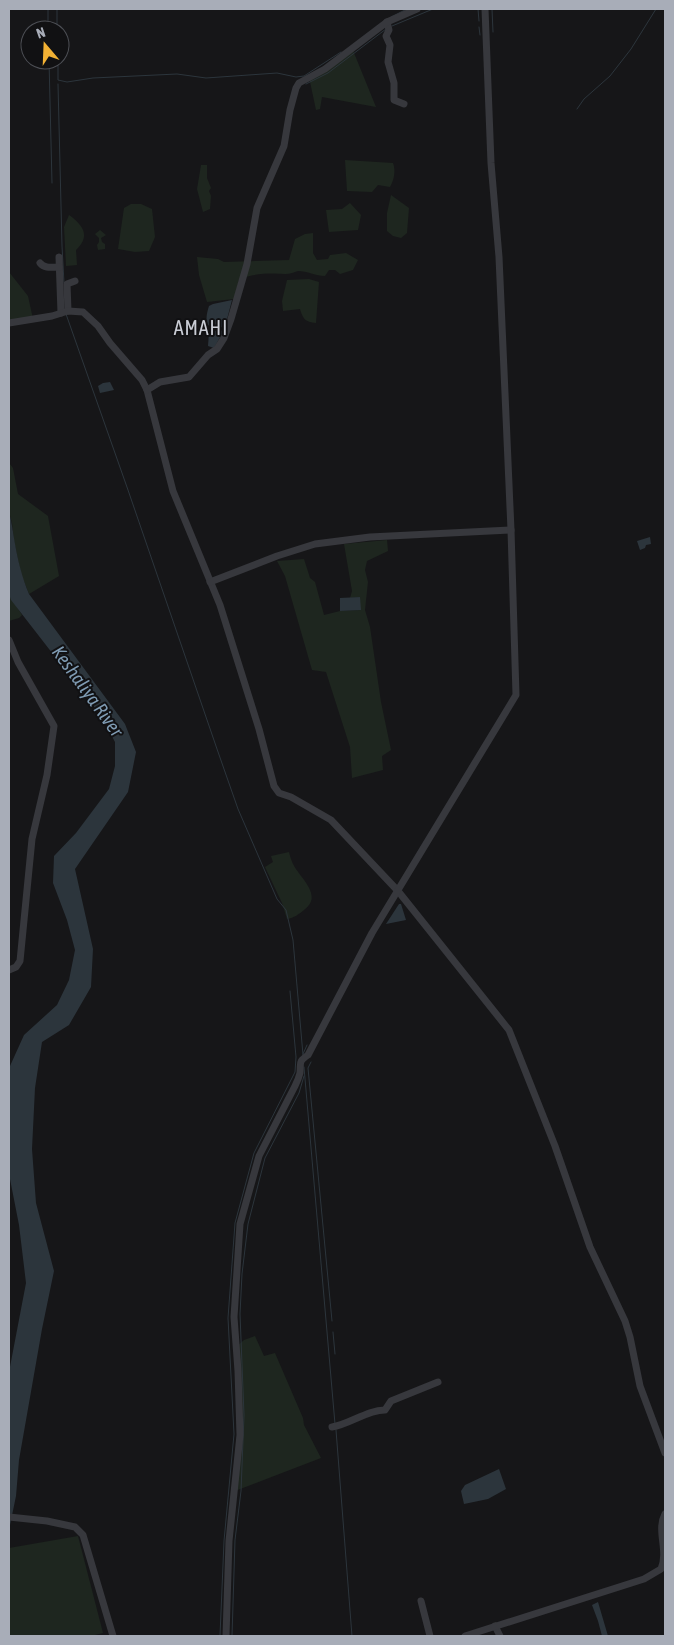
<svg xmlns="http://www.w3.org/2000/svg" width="674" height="1645" viewBox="0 0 674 1645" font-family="'Asap Condensed',sans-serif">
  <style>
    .green { fill: #1e261f }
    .water { fill: #2c353c }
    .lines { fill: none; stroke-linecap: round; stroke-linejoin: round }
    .stream { stroke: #2c353c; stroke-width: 1 }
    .minor { stroke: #37383d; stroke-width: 7 }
    .labels { text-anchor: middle; stroke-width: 4; stroke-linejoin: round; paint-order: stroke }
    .water-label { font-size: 19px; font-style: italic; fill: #7f9bb3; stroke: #111113 }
    .quarter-label { font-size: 20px; letter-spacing: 1px; fill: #c9ccd4; stroke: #111113 }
  </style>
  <rect width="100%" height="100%" fill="#161618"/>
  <g class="green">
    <path d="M352,48l24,59 -54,-10 -2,12 -4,1 -7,-33z"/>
    <path d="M345,160l48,3c3,8 1,17 -3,24l-12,-2 -6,7 -25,-1z"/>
    <path d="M201,165h6v13l4,10 -2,3 2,5 -1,13 -7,3 -6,-23z"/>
    <path d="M391,195l18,13 -2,25 -6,5 -8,-2 -6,-5v-18z"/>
    <path d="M350,203l11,12 -3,15 -29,2 -3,-22 16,-1z"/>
    <path d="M131,204h10l11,5 3,28 -6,14 -14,1 -17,-3 6,-41z"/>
    <path d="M69,215c14,10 22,21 7,35l1,15 -11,1 -2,-39z"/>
    <path d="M100,230l6,5 -5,3 1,4 3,2v5l-7,1 -1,-5 2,-3v-4l-4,-4z"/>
    <path d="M313,233v20l4,7 11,-1 2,-4 16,-2 12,7 -5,10 -13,4 -5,-4h-6l-4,6c-9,0 -18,-5 -27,-5 -4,1 -8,3 -12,3 -15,-1 -34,-1 -47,6l-5,19 -27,3 -8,-27 -2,-18 21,2 6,3 65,-2 6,-21 10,-5z"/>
    <path d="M9,272l19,24 5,23 -24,4z"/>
    <path d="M309,279l10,3 -3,41c-11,-1 -13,-4 -16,-14l-17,2 -1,-10 5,-21z"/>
    <path d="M9,463l4,5 5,26 30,22 11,60 -30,18 -8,-20 -7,-33 -2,-18 -3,-11z"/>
    <path d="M387,540l1,11 -21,10 -2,9 3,12 -3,28 5,17 11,75 10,48 -9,6 1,14 -31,8 -2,-31 -24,-75 -14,-2 -27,-94 -8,-15 27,-2 6,19 5,4 9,33 16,-4 20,-1v-13l-10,1 2,-7 -8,-47z"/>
    <path d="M9,594l13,21 -3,3 -10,3z"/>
    <path d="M289,852c1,4 2,8 4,12 7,14 31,32 11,46 -5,4 -10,8 -17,9l-5,-16 -17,-36 8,-5 -2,-6z"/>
    <path d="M255,1336l9,20 11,-3 28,65 1,7 17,33 -86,33 5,-56 -4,-88 8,-7z"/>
    <path d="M78,1536l25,97 -12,3h-82v-88z"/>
  </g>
  <g class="water">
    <path d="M232,300l-7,27c-3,0 -11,1 -14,0 -7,-3 -4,-15 -2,-21l4,-2z"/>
    <path d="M221,330l2,2 -9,16 -6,-2 1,-14z"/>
    <path d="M110,382l4,8 -14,3 -2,-7 5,-3z"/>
    <path d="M9,512c3,11 4,21 6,32 3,17 7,33 14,50l96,130 11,28 -8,40 -53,77 18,80 -2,38 -22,38 -27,17 -7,46 -3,61 4,54 18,68 -12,58 -23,131 -3,36 -7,34v-158l17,-89 -7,-58 -10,-51 1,-108 14,-31 33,-30 12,-25 6,-30 -8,-30 -14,-37 1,-27 22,-23 33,-44 6,-23v-24l-14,-26 -90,-116 -2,-6z"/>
    <path d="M650,537l1,7 -5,1 -1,3 -5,2 -3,-9z"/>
    <path d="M360,597l1,13 -21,1v-13z"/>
    <path d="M399,904h2l5,16 -20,4z"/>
    <path d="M499,1469l7,20 -18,10 -24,5 -3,-13 4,-6z"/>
    <path d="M598,1602l10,34h-6l-4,-15 -6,-16z"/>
  </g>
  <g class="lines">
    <g class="stream">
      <path d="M48,9v21"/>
      <path d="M57,9v21"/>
      <path d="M478,9l1,12"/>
      <path d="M492,9l1,23"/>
      <path d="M391,17l16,-8"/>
      <path d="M392,26l41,-17"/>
      <path d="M479,27l1,8"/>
      <path d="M49,60l3,123"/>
      <path d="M58,60v20l9,2 26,-4 84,-4 29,4 71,-5 19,4 8,-1 37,-24"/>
      <path d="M58,84l4,162 2,37"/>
      <path d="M306,84l22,-11 58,-44"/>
      <path d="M577,109l7,-10 26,-23 21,-27 25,-40"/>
      <path d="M66,314l62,176 89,259 21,60 39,90 9,11 7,30 10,115"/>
      <path d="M303,1054l4,-9"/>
      <path d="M311,1062l-3,6 24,253"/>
      <path d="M304,1067l31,357"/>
      <path d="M333,1332l2,22"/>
      <path d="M336,1430l16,206"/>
      <path d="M220,1636l4,-95 10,-107 -6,-116 7,-95 19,-70 41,-81 1,-15 -6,-66"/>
      <path d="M232,1636l3,-96 6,-49 3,-76 -4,-101 2,-40 6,-50 17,-66 34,-65 5,-17"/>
    </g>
    <g class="minor">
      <path d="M387,22l2,8 -3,6 4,9 -2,17 6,21v17l10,4"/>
      <path d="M59,257l2,56"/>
      <path d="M40,263c5,6 12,4 19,4"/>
      <path d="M68,311l-1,-27 8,-3"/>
      <path d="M9,323l43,-7 16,-5 15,1 15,14 12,17 32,37 5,10 26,101 47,114 39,124 15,57 5,7 12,4 40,23 67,71 111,139 46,116 35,101 35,74 5,16 10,49 25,67"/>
      <path d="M147,390l13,-8 29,-5 19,-22 9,-6 7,-11 7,-19 16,-55 10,-56 27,-62 6,-36 6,-22 3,-5 26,-14 62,-47 30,-13"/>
      <path d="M210,582l67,-26 38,-12 55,-7 141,-7"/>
      <path d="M9,640l9,22 36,64 -7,49 -15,64 -12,122 -4,6 -7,3"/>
      <path d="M332,1427c18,-3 35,-17 53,-17l6,-9 47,-19"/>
      <path d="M9,1517l38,4 28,6 8,8 30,101"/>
      <path d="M421,1601l9,35"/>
      <path d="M495,1626l5,10"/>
      <path d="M226,1636l3,-95 11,-106 -2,-64 -4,-54 6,-93 19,-68 36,-70c2,-4 4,-9 5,-13 1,-11 -2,-11 8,-18l64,-122 144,-238 -5,-165 -12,-273 -8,-94 -6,-154"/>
      <path d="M465,1636l179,-57 17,-10c8,-19 -5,-38 4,-55"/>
    </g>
  </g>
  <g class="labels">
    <g class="water-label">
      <text transform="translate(88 691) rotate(54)" y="7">Keshaliya River</text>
    </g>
    <g class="quarter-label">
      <text x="201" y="335">AMAHI</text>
    </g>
  </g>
  <rect width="674" height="1645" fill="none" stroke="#a8adb8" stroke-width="20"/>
  <g transform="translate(45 45) rotate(341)"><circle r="24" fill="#111113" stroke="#4d4f55"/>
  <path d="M0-4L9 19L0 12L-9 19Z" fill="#f2b134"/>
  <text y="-8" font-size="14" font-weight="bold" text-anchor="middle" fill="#a8adb8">N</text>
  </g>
</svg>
